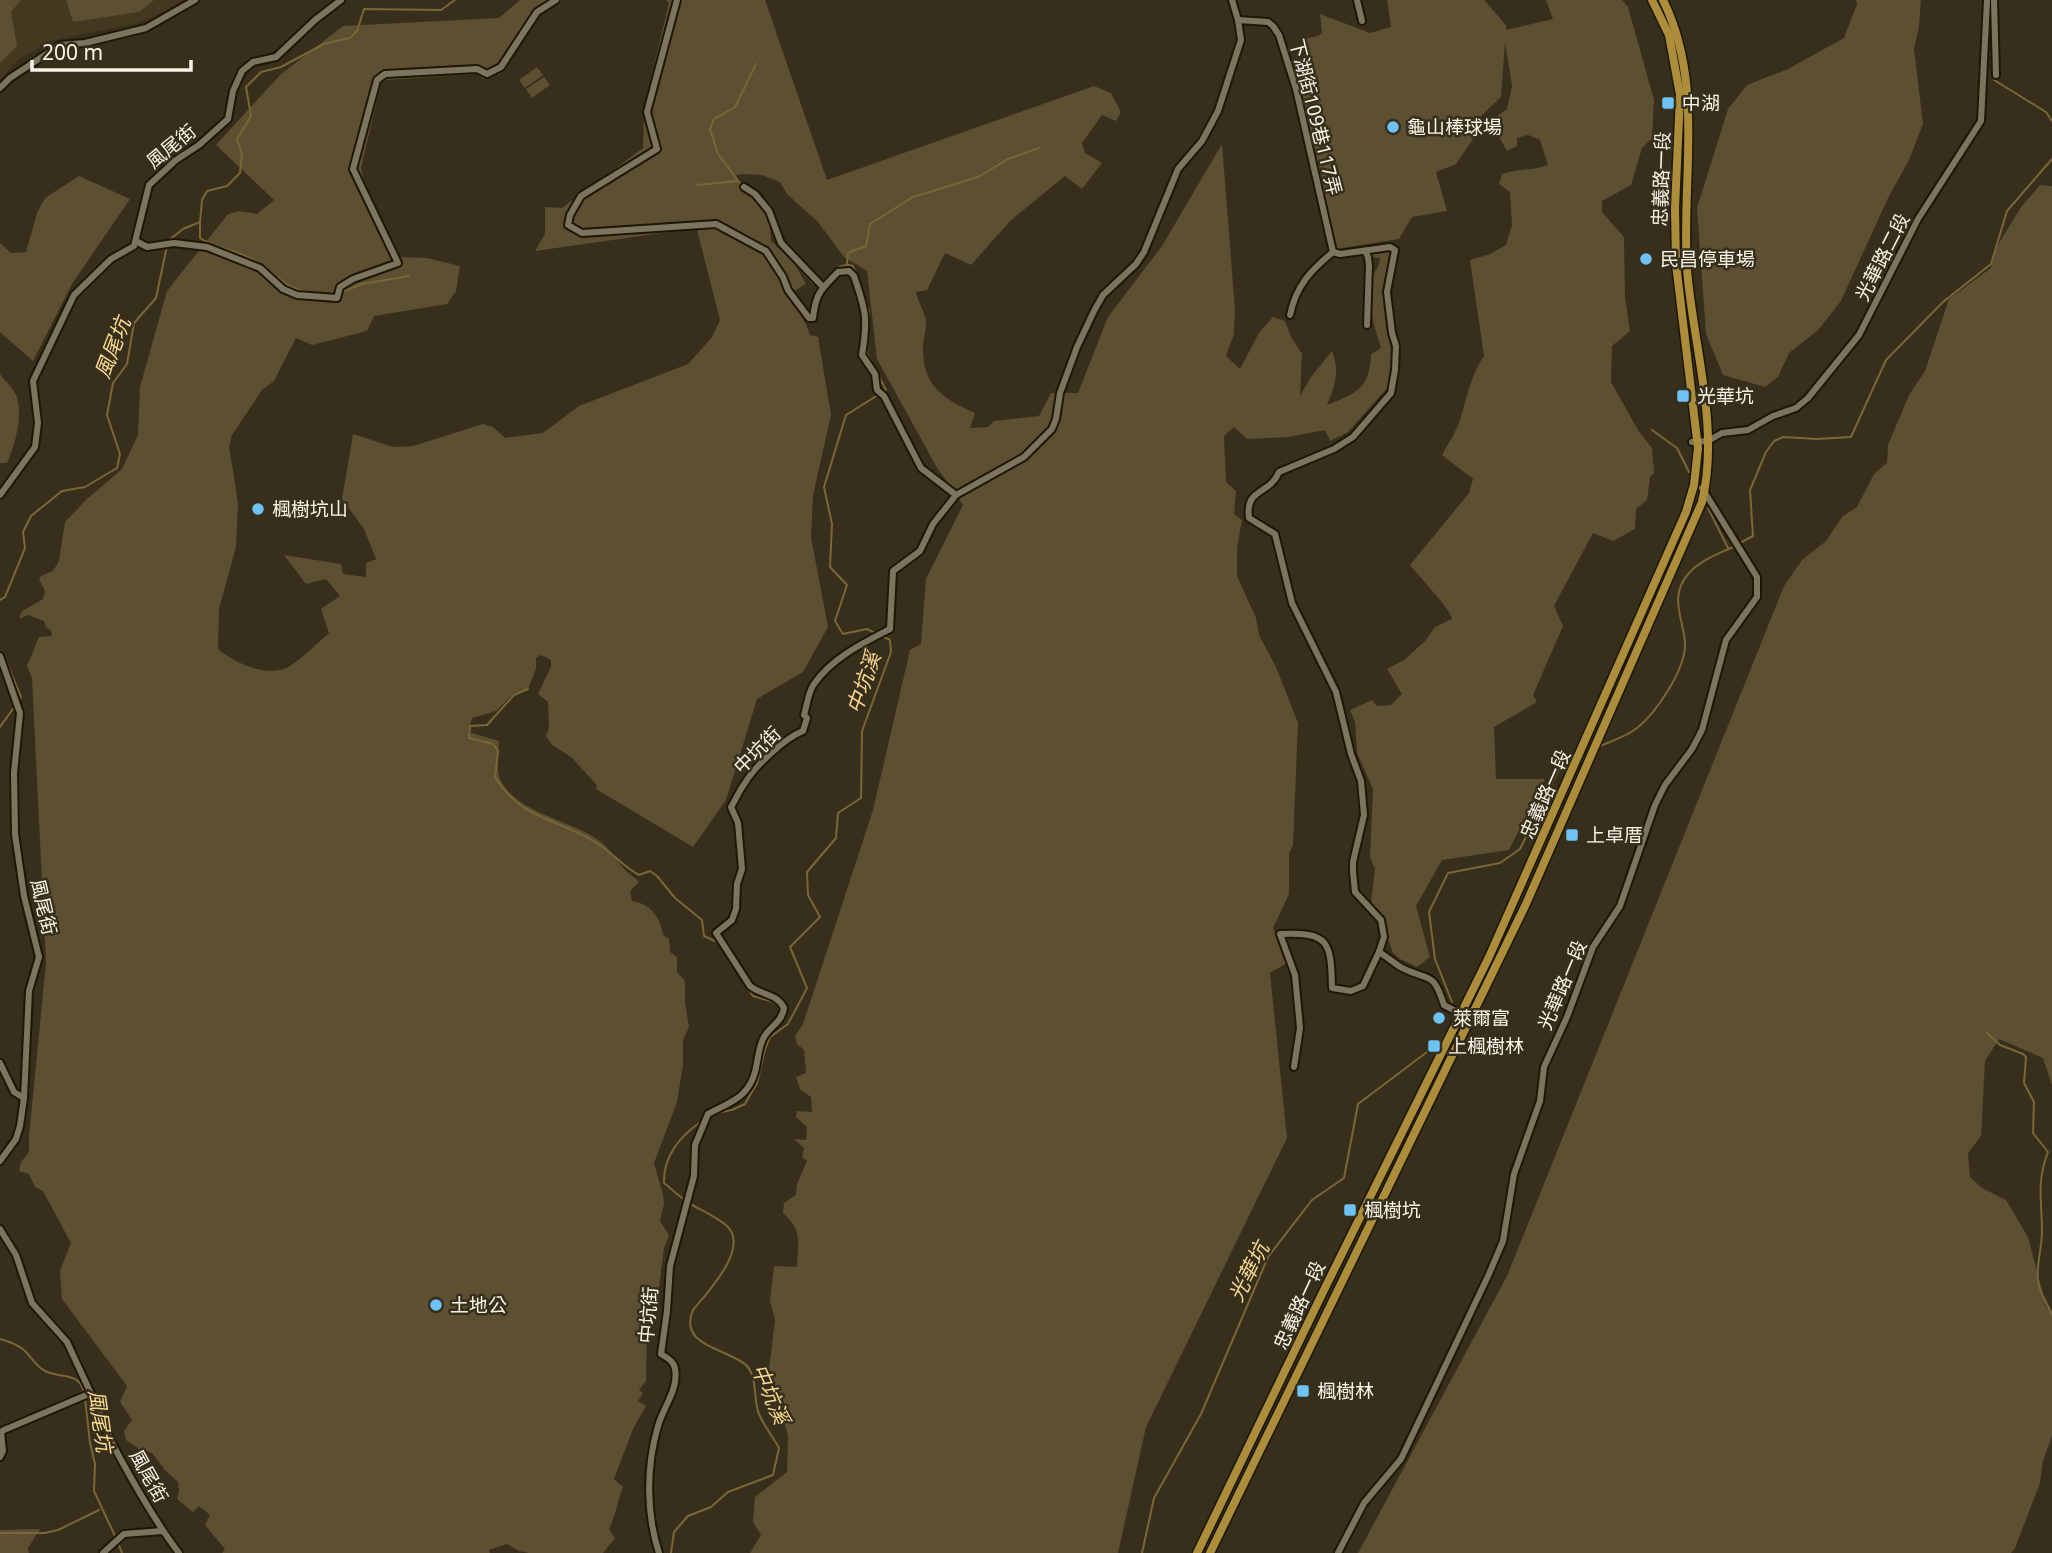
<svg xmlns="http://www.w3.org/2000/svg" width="2052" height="1553" viewBox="0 0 2052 1553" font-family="'Noto Sans','Noto Sans TC',sans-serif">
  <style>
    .built { fill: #443920 }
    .green { fill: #5c4f32 }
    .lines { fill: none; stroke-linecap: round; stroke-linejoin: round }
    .stream { stroke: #7a6738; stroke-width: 2 }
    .minor-casing { stroke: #1e1705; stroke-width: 10 }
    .major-casing { stroke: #1e1705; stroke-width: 11 }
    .minor { stroke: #7d7460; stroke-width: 6 }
    .major { stroke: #ab8d3c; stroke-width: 8 }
    .poi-dot { fill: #6fc2f4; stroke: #372f1c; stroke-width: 2.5 }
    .labels { text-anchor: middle; stroke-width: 5; stroke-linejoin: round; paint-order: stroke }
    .poi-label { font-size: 19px; fill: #f9f4e8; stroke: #372f1c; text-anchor: start }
    .street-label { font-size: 19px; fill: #f9f4e8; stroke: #372f1c }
    .water-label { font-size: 21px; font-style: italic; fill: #f8d98f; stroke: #372f1c }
  </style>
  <rect width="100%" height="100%" fill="#372f1c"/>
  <path class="built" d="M0,0h184l-27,15 -20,8 -87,18 -32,19 -18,19z"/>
  <g class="green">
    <path d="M0,0h21l-10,12 6,34 -17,17z"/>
    <path d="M66,0h88l-15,12 -66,10z"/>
    <path d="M520,0h43l-24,16 -39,58 -17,5 -6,-5 -92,6 -4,3 -20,85 3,13 36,76 27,1 33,8 -4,25 -9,13 -73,12 -7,15 -55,14 -16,-7 -22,43 -12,9 -30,45 -3,11 9,57 -2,44 -17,62 -1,40c16,14 51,30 72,17 14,-9 26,-22 39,-33l-8,-24 19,-13 -14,-17 -20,5 -22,-29 57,9 2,10 23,3v-14l10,-4 -12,-30 -22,-30 11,-65 40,13 20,-1 70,-22 10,3 12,11 38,-5 36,-27 109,-42 24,-27 8,-17 -23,-90 -7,-1 -155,22 10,-17v-27l17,1 81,-60 1,-41 25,-104 -3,-3h99l62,180 267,-94 17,7 10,19 -5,9 -14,-6 -20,28 3,10 17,10 -20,26 -17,-13 -54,44 -40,45 -26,-12 -18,37 -11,2c2,11 10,21 10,31 0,7 -2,14 -3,22 -1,40 18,53 52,68l-5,15 18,-1 6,-6 45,-5 12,-23h27l30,-76 54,-71 60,-102 13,166 -1,24 -8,22 14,13 19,-36 14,-16 12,4 6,16 11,17 -2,42 11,-19 21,-26c8,20 3,35 -5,54 30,-12 43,-17 44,-51l10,-6c-6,-20 -14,-43 -11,-65 1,-9 10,-14 10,-25l-9,-1 1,-6 18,-2 3,10 -8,34 7,66 -4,28 -40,45 -18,9 -5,-11 -37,7 -41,2 -13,-12 -10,9 2,46 10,9 -2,23 8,6 -5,28v28l19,42 3,17 17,32 22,56 -5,122 -4,8v41l-16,34 14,35 -17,10 17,165 -141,289 -28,126h-368l11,-18 -8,-13 2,-25 32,-25 1,-36 -19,-67 6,-49 -5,-20 4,-34 23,1c1,-25 6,-36 -14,-54l1,-10 12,-8 1,-11 10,-23 -5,-4 2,-9 -10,-9 12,1 1,-13 -11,-10 1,-6 15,1 -1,-15 -11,-8 -4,-12 10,-4 -2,-23 -7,-6 -2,-8 8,-12 70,-214 37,-160 11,-6 5,-65 37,-74 -27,-39 -59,-107 -10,-88 -23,-14 -26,-35 -31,-28 -7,-12 -18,-7 -18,-1 -8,1c11,31 34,19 35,66l22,20 13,23 -13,8c2,16 12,27 17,43l8,2 13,78 -18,80 -2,42 17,90 -25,45 -46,27 -31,101 -33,47 -97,-58 1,-4 -26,-28 -19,-12 -6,-9 3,-8 -1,-26 -10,-8 13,-27v-7l-10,-5 -5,3v11l-9,22 -14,3 -17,17 -24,7 -4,14 31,9c0,11 -3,29 1,38 16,35 73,41 101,63 10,8 16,20 25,29 4,4 9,6 13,11l-9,9 2,10c19,3 28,16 31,34l6,4 1,13 7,5v15l8,9v22l4,24 -6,13v25l-6,37 -23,61 9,31 1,10 -4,17 9,14 -5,13 -7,56 -10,29 -1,48 -7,9 4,3 -5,8 8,5 -13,23 -19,50 9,8c-6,15 -7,28 -14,42l6,9 -12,15h-74l-10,-2 -12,-7 -18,6 1,3h-268l3,-4 -20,-24 5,-10 -11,-9 -6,6 -16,-13 2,-8 -1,-9 -13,-12 -13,-17 -12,-3 -14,-10 -2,-9 8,-11 -12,-18 7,-16 -65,-87 -2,-28 11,-28 -28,-52 -8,-4 -6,-13 -10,-3 2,-9 8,-10v-16l17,-173 -14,-285 -5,-12 12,-29 13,-1 -1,-5 -5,-4 -2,-6 -16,-6 -9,4 3,-8 21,-12 2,-8 -6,-12 2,-3 12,-5 6,-10 6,-39 22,-23 35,-30 16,-34 2,-48 27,-96 61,-77 11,-3 18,3 17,-14 -58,-55 64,-70 63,-49 156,-8z"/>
    <path d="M1387,0h97l22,25v5l47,-11 -7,-19h76l6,7 26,93 -2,38 -10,10 -11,37 -29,16v11l22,25 1,60 5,34 -18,15 -1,36 27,48 14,18 2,25 -4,4 -3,23 -11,9 -1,20 -22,12 -20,-8 -39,73 9,20 -30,69 4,7 -43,25 2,52h49l-36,71 -67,10 -26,46 14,51 -13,10 -17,-8 -7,-6 -6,-16 -1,-19 -15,-15 4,-34 -5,-12 3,-68 -16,-36 -2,-31 -5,-12 22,-10 5,6 14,-1 11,-11 -15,-25 17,-9 21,-19 10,-14 17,-8c-1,-10 -33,-42 -42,-54l59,-72 4,-14 -31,-24c6,-11 14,-23 18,-35 7,-23 10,-43 24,-64l-14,-96 20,-6 16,-9 6,-20 -2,-33 -11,-8 3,-10c16,-6 31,-3 46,-9l-8,-25 -12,-5 -11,3v8l-10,5 -17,-30 17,-12 5,-23 -7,-44 -4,55 -22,21 -4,18 -19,28 -20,8 11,39 -35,6 -13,22 -63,10 -35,-157 10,-9c-2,-20 -10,-23 -6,-44l13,-3 4,-3 -2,-19 50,19 21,-6z"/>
    <path d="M1856,0h65l-2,26 -5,23 9,75 -14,36 -21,38 -47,103 -23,29 -29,23 -11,24 -13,10 -42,-12 -17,-41 -9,-126 31,-99 19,-24 41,-16 56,-31 13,-34z"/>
    <path d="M537,67l6,8 -18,13 -6,-8z"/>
    <path d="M544,77l6,8 -18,13 -6,-9z"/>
    <path d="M79,176l51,23 -58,85 -39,77 -33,-29v-89l11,10 15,-1 11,-39 8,-15z"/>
    <path d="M2040,185l12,1v899l-9,-27 -44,-19 -14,22 -4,75 -13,17 2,24 12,11 24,12 22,37 18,69 6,6v124l-9,25 -3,22 -25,65 -4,5h-653l149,-277 277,-690 18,-26 24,-19 16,-24 15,-10 17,-33 13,-11 1,-18 21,-50 16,-24 24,-72 42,-31 5,-20 25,-41z"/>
    <path d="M0,374c5,7 14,15 17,23 6,20 -2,48 -10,66h-7z"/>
    <path d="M40,1529l-12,19 1,5h-29v-23z"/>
  </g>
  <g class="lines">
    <g class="stream">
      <path d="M1990,11l3,54"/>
      <path d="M1993,74l1,6 52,32 6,9"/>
      <path d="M697,185l41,-4"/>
      <path d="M743,187l-25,-33 -8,-25 4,-10 21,-12 21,-43"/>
      <path d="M746,191l20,20 11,31"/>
      <path d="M200,222v16c16,11 38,12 55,23 21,12 26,25 51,31"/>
      <path d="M169,240l14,-11 17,-7 2,-22 5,-9 20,-5 13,-13 2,-19 -5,-15 14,-23 -5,-29 15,-15 20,-5 43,-23 26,-6 7,-7 7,-22 77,1 14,-10"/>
      <path d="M788,255l26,29 3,-1"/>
      <path d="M847,264l1,-11 18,-7 4,-22 43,-27 65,-20 30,-18 31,-11"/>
      <path d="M823,282c9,-8 17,-21 30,-16l2,6"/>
      <path d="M862,291l7,20 -2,43 19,36 -40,25 -22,72 8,37 -2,43 17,18 -12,36 8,13 24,-5 10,5"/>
      <path d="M342,292l20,-8 47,-8"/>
      <path d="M318,294l19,-1"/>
      <path d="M1652,430l25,18 12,24"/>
      <path d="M1708,508l20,40"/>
      <path d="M1740,543l13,-7 -3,-46 16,-38 8,-11 9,-4 34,2 34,-2 35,-77 57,-58 48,-38 16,-53 45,-52"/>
      <path d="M0,600l5,-3 20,-49 -2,-16 8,-16 31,-25 23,-4 32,-19 3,-14 -13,-39 6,-32 14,-19 7,-41 22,-25 11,-52"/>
      <path d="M0,652l3,2 18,43 -3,4"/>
      <path d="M528,689l-14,6 -27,30 -17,1 -1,12 24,6 5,7 -3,26c28,44 60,40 100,65 16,9 27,24 44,33l11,-4 7,5 18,22 27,22 2,16 15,7"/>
      <path d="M0,727l15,-21"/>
      <path d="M1598,747c13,-6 28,-10 39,-19 19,-15 48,-58 48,-83 0,-24 -18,-48 4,-72 11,-13 32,-20 46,-27"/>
      <path d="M728,957l25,39 24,7 4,9"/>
      <path d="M1452,1002l-17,-43 -6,-47 19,-39 52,-10 20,-14 42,-86 12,-5"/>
      <path d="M1987,1033l13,12 23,9 3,3 -2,26 10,19 -1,31 15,19c-12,31 -6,48 -6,80 0,16 -6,33 -4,48 1,14 10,23 14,35"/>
      <path d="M716,1113l16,-3 13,-6 12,-21 8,-34 5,-12 18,-13 19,-36 -17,-41 30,-30 -12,-22 -1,-23 29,-34 2,-25 23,-15 1,-67 29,-79 -1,-12 -8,-4"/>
      <path d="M0,1339c9,3 18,5 25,12 7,7 12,16 20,20 16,8 35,0 39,22"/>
      <path d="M85,1398l5,45 5,21 -1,27 22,47"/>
      <path d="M0,1533h45l13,-3 41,-20"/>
      <path d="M118,1543l4,10"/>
      <path d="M671,1553l3,-21 14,-16 23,-9 17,-15 45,-17 6,-27c-6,-11 -15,-22 -20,-34 -6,-14 -1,-35 -12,-48 -16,-17 -70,-19 -54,-56 14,-17 57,-62 34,-84 -9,-8 -22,-14 -33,-20 -11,-6 -20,-15 -30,-23 -1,-27 17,-48 38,-62"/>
      <path d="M1142,1553l12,-55 47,-84 67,-157 44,-57 32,-22 14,-74 69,-52 4,-6"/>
    </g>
    <defs>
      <g id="minor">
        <path d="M677,0l-30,112 10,37 -76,47 -11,19 -2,10 14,8 134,-9 50,27 17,26 5,13 21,28h4c3,-26 8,-28 25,-46l11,-1 5,5c12,35 14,43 8,79l13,19 2,16 7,6 37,72 35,27"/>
        <path d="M1357,0l5,21"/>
        <path d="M1994,0l2,75"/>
        <path d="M1238,20l30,2 5,4 6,9 17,54 37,163"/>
        <path d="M0,88l10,-10 50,-33 25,-2 61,-15 49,-28"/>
        <path d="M744,187l11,7 14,17 12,32 42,44"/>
        <path d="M136,241l11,6 27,-4 33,4 53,21 23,21 14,6 40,3 3,-11 13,-8 45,-16 -45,-94 24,-89 8,-6 92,-5 10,5 14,-7 36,-55 19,-12"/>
        <path d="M1365,251l3,6 1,9 -2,59"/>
        <path d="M1333,252l7,2 50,-7 5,3 -8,42 5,41 4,13 -1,24 -4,23 -38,44 -19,12 -55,23c-10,24 -34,15 -30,46l26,16 17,69 44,89 15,62 10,27 3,34 -11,47v10l2,20 26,28 3,17 -5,15"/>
        <path d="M1290,315c6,-29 20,-44 43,-63"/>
        <path d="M1692,442l16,-1 14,-8 26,-3 25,-14 23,-8 12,-10 51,-63 59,-116 63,-98 6,-121"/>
        <path d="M0,495l35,-48 3,-24 -5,-42 41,-86 37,-36 23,-13 15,-61 27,-25 23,-15 29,-26 5,-28 9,-20 11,-9 23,-5 39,-37 26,-20"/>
        <path d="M0,656l20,57 -6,60 1,61 9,62 15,61 -10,34 -5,107 -4,28 -4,13 -16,22"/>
        <path d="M0,1063l14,29 10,6"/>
        <path d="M1294,1067l6,-39 -5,-53 -15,-41c49,-2 51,7 52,54l19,3 12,-5 16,-34c8,5 15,11 23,16 29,14 31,3 42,37l32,17"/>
        <path d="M0,1229l16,26 16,48 35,39 33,71c4,16 12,30 20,45 18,33 36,65 59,95"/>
        <path d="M0,1457l3,-6 -2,-19 3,-2 87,-37"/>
        <path d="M103,1553l21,-19 38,-3"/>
        <path d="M659,1553c-13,-40 -13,-86 -1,-127 5,-18 21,-38 17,-57 -1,-8 -8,-11 -14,-15l6,-43 3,-45 24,-90 1,-31 13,-31c22,-12 40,-16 47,-42 3,-11 3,-23 8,-33 5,-12 19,-16 21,-31 -6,-14 -23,-13 -34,-22l-34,-53 16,-13 4,-11 1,-25 5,-15 -4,-46 -7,-16c5,-8 8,-16 14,-24 10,-17 40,-45 58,-52l4,-13 -3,-3c3,-9 4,-23 10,-31 18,-26 49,-41 76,-55l3,-58 27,-20 13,-27 23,-29 68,-38 28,-28 4,-10 4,-26 17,-46 17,-36 9,-16 33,-31 8,-12 34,-83 24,-28 16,-30 23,-71 -3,-20 -6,-20"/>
        <path d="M1338,1553l26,-50 37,-44 88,-185 14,-33 11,-67 26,-73 4,-34 23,-50 26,-70 27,-41 35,-101 10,-20 27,-36 10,-19 24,-90 31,-43v-20l-55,-89"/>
      </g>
      <g id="major">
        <path d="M1197,1553l126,-261 166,-335 197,-445 8,-27 4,-37 -22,-184 -1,-56 5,-113 -11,-60 -17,-35"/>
        <path d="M1210,1553l316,-649 176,-402c18,-75 -9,-157 -15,-233 -6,-91 18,-184 -24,-269"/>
      </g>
    </defs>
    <use href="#minor" class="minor-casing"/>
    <use href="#major" class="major-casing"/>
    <use href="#minor" class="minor"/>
    <use href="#major" class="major"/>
  </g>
  <g class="poi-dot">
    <rect x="1661" y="96" width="14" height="14" rx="3.5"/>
    <circle cx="1393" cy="127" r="7"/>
    <circle cx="1646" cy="259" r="7"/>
    <rect x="1676" y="389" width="14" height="14" rx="3.5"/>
    <circle cx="258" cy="509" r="7"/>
    <rect x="1565" y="828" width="14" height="14" rx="3.5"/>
    <circle cx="1439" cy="1018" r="7"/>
    <rect x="1427" y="1039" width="14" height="14" rx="3.5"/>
    <rect x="1343" y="1203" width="14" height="14" rx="3.5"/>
    <circle cx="436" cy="1305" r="7"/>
    <rect x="1296" y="1384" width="14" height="14" rx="3.5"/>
  </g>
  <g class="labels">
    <g class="poi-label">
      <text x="1682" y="110">中湖</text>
      <text x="1407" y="134">龜山棒球場</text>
      <text x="1660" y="266">民昌停車場</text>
      <text x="1697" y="403">光華坑</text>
      <text x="272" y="516">楓樹坑山</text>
      <text x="1586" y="842">上卓厝</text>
      <text x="1453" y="1025">萊爾富</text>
      <text x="1448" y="1053">上楓樹林</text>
      <text x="1364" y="1217">楓樹坑</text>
      <text x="450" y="1312">土地公</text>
      <text x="1317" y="1398">楓樹林</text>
    </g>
    <g class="street-label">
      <text transform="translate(1316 117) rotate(76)" y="7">下湖街109巷117弄</text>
      <text transform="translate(171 146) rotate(-39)" y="7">風尾街</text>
      <text transform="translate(1661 179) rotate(-88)" y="7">忠義路一段</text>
      <text transform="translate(1882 257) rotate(-63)" y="7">光華路二段</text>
      <text transform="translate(757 750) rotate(-45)" y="7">中坑街</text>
      <text transform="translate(1545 794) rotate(-66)" y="7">忠義路一段</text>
      <text transform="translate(44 907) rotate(77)" y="7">風尾街</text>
      <text transform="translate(1562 985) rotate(-67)" y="7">光華路一段</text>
      <text transform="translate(1299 1305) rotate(-65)" y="7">忠義路一段</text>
      <text transform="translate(648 1315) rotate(-85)" y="7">中坑街</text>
      <text transform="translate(149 1476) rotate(61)" y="7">風尾街</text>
    </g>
    <g class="water-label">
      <text transform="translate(113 348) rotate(-69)" y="7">風尾坑</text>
      <text transform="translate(864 683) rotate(-71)" y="7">中坑溪</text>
      <text transform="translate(1249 1272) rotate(-63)" y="7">光華坑</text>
      <text transform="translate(770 1394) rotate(67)" y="7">中坑溪</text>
      <text transform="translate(100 1421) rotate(82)" y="7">風尾坑</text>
    </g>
  </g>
  <path d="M32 60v10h159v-10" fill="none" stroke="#f9f4e8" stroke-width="3.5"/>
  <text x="42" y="60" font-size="21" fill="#f9f4e8" stroke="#372f1c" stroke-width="5" paint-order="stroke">200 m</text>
</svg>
